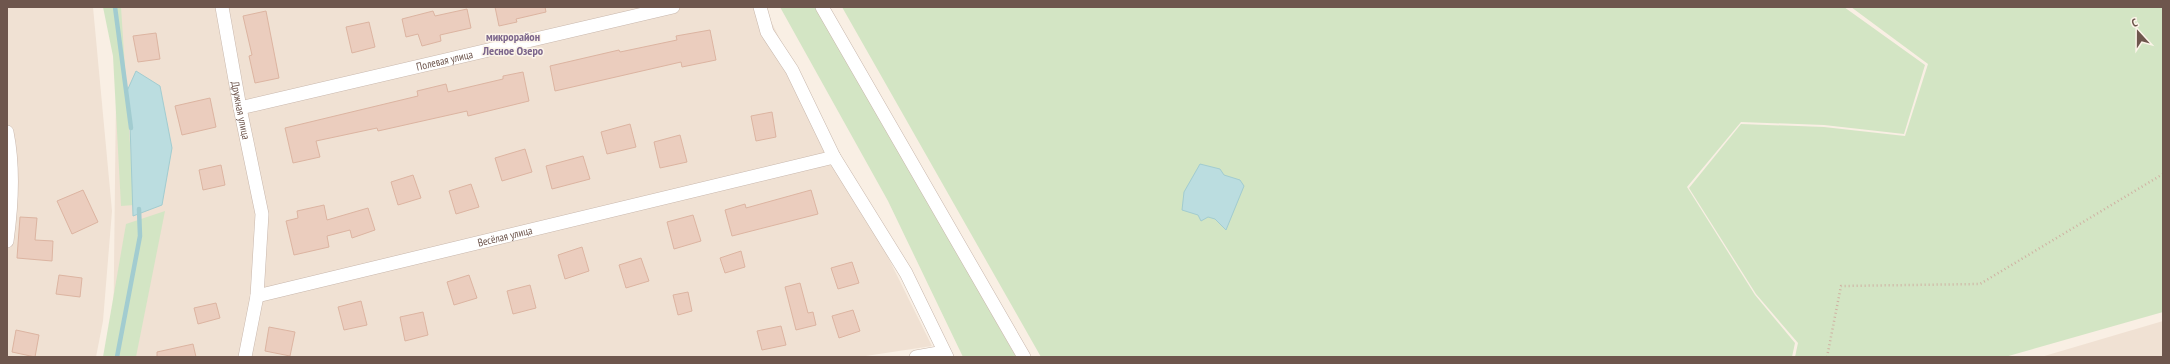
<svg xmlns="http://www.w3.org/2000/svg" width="2170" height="364" viewBox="0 0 2170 364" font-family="'PT Sans Narrow',sans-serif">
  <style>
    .residential { fill: #f0e1d3 }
    .green { fill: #d3e5c4 }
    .water { fill: #bbdde0; stroke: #a2ccd0 }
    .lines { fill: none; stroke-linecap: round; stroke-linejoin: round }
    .stream { stroke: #a2ccd0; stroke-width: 4.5 }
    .building { fill: #ebcdbe; stroke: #dcb4a1 }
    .minor-casing { stroke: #c8b7ac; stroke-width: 14 }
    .path { stroke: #cfb1a2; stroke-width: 2.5; stroke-dasharray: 1 3; stroke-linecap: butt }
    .minor { stroke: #fff; stroke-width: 13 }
    .labels { text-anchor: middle; stroke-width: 3; stroke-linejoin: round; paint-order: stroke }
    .street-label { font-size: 11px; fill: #6e564d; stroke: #fcf4e9 }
    .neighbourhood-label { font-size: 12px; font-weight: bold; fill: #7b658b; stroke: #fcf4e9 }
  </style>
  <rect width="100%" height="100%" fill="#f9efe4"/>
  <g class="residential">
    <path d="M7,7h86l19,204 -9,110 -7,36h-89z"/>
    <path d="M117,7h647l168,339 -73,11h-746z"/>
    <path d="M2163,321v36h-122z"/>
  </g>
  <g class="green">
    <path d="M103,7h18l13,198 -13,1 -8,-150z"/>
    <path d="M780,7h38l198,350h-53l-75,-156z"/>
    <path d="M842,7h1002l81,58 -21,69 -80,-9 -83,-3 -54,65 68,108 40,48 -3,14h-751z"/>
    <path d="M1851,7h312v305l-158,45h-210l3,-14 -42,-49 -67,-106 52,-64 83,3 81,9 23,-72z"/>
    <path d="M165,211l-29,146h-33l23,-133z"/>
  </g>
  <g class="water">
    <path d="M136,71l24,15 12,62 -10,57 -29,11 -3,-92 -3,-33z"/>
    <path d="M1200,164l20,5 4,6 16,5 4,6 -18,44 -11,-11 -7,-2 -7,4 -3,-6 -16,-5 2,-18z"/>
  </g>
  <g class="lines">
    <g class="stream">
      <path d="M115,7l16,121"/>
      <path d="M117,357l23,-121 -1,-27"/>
    </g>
  </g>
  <g class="building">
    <path d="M495,7h50l1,5 -30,7 1,3 -18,4z"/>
    <path d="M467,9l4,19 -31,7 1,6 -19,5 -4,-12 -12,3 -4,-18 31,-8 2,5z"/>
    <path d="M266,11l13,67 -24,5 -6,-27 3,-1 -9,-39z"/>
    <path d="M369,22l6,25 -23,6 -6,-26z"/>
    <path d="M710,30l6,30 -34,7 -1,-5 -126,29 -5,-25 69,-16 1,2 57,-12 -1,-4z"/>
    <path d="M156,33l4,26 -22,3 -5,-26z"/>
    <path d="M523,72l6,29 -61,15 -1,-5 -89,20 -1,-3 -61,13 4,16 -27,6 -8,-35 133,-32 -1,-5 29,-7 2,8 55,-13v-3z"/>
    <path d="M210,98l6,29 -34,8 -7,-29z"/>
    <path d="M772,112l4,25 -20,4 -5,-25z"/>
    <path d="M630,124l6,23 -29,7 -6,-22z"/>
    <path d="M680,135l7,27 -27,6 -6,-26z"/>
    <path d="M525,149l7,23 -30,9 -7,-23z"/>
    <path d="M583,156l7,23 -38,10 -6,-23z"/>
    <path d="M221,165l4,20 -22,5 -4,-20z"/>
    <path d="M413,175l8,23 -23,7 -7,-23z"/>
    <path d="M471,184l8,23 -23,7 -7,-23z"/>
    <path d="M83,190l15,32 -26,12 -15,-33z"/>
    <path d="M811,190l7,24 -86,22 -7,-26 20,-6 1,4z"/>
    <path d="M324,205l3,15 41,-12 7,22 -23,8 -2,-8 -23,6 2,11 -35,8 -8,-34 12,-3 -1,-7z"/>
    <path d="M693,215l8,26 -27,8 -7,-27z"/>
    <path d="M20,217l17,1 -2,22 18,1 -1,20 -35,-3z"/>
    <path d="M582,247l7,24 -24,8 -7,-24z"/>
    <path d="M741,251l4,16 -20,6 -5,-15z"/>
    <path d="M641,258l8,23 -23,7 -7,-23z"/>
    <path d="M852,262l7,21 -21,6 -7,-21z"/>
    <path d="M59,275l23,3 -2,19 -24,-3z"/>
    <path d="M469,275l8,23 -23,7 -7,-23z"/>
    <path d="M800,283l8,30 5,-1 3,13 -20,5 -11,-43z"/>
    <path d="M530,285l6,23 -23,6 -6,-23z"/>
    <path d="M688,292l4,19 -14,4 -5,-20z"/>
    <path d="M361,301l6,24 -23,5 -6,-23z"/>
    <path d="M216,303l4,15 -22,6 -4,-16z"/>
    <path d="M853,310l7,21 -21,7 -7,-22z"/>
    <path d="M423,312l5,23 -23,6 -5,-24z"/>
    <path d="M781,326l5,19 -24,5 -5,-19z"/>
    <path d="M269,327l26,5 -5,24 -25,-5z"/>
    <path d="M16,330l23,5 -4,22 -23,-5z"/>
    <path d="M193,344l3,13h-39v-5z"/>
  </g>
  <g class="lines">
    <defs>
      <g id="minor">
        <path id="s1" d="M222,7l18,101 22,106 -5,82 577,-139"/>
        <path d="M760,7l7,25 25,38 42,87 72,116 41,84"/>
        <path d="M822,7l202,350"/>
        <path id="s2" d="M240,108l433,-101"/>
        <path d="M7,132c7,35 5,73 0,109"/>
        <path d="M245,357l12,-61"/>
        <path d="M916,357l28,-5"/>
      </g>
    </defs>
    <use href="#minor" class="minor-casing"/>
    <path class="path" d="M1827,357l14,-71 139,-2 183,-110"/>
    <use href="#minor" class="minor"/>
  </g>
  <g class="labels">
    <g class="street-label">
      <text dy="4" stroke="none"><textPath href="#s2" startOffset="210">Полевая улица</textPath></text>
      <text dy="4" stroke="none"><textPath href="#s1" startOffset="105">Дружная улица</textPath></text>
      <text dy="4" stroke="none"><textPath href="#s1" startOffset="548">Весёлая улица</textPath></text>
    </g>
    <g class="neighbourhood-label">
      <text x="513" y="41">микрорайон<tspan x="513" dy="14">Лесное Озеро</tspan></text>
    </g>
  </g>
  <rect width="2170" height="364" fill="none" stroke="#6e564d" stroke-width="16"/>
  <g transform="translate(2138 32) rotate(339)" stroke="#fcf4e9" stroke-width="3" paint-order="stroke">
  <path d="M0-3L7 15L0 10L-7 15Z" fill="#6e564d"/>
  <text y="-6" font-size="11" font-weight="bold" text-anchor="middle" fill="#6e564d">С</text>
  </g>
</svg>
